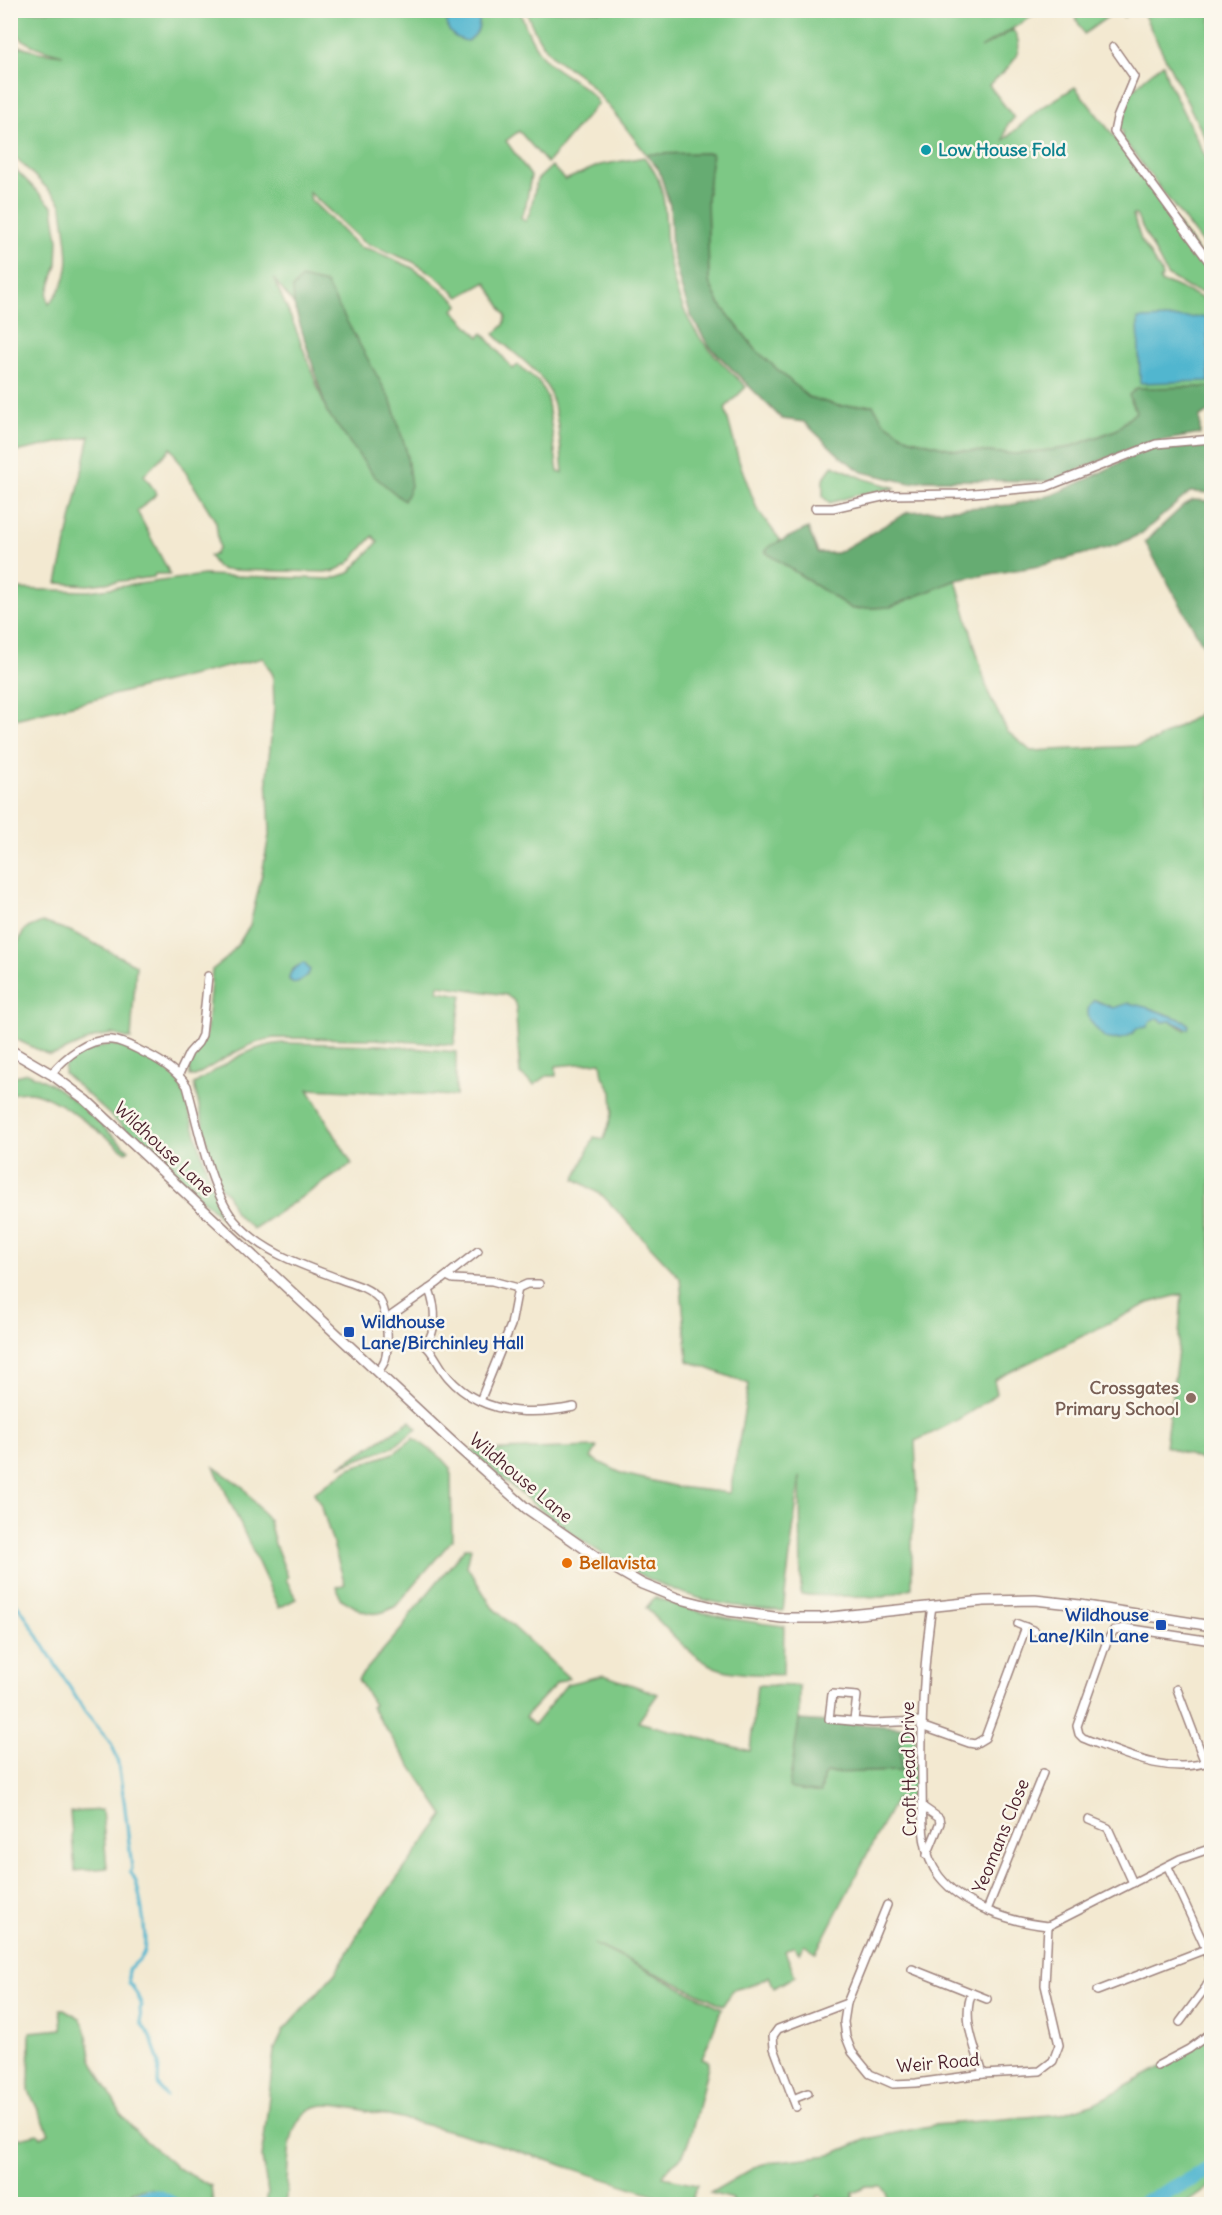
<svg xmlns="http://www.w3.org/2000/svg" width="1222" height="2215" viewBox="0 0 1222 2215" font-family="Delius,sans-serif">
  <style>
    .green { fill: #7dc885; stroke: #647458; stroke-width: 1.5; fill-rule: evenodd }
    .forest { fill: #66ac72; stroke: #58664e; stroke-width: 1.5 }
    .water { fill: #51b6cf; stroke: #4e6a7d; stroke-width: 1.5 }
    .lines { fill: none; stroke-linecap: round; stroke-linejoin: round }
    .stream { stroke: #51b6cf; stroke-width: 3 }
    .river { stroke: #51b6cf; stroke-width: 16 }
    .minor-casing { stroke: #9e847e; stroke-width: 10 }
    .secondary-casing { stroke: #9e847e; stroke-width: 12 }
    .minor { stroke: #fff; stroke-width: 7 }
    .secondary { stroke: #fff; stroke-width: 9 }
    .culture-dot { fill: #0f9aa8; stroke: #fbf7ec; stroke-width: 2 }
    .transit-dot { fill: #1a4fb4; stroke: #fbf7ec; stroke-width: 2 }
    .education-dot { fill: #8d6e63; stroke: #fbf7ec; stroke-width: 2 }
    .food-dot { fill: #e8710a; stroke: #fbf7ec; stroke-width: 2 }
    .labels { text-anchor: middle; stroke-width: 5; stroke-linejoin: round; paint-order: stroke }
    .culture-label { font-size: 18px; font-weight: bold; fill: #0d838f; stroke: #fbf7ec; text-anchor: start }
    .street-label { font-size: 18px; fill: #4a1f2b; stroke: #fbf7ec }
    .transit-label { font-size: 18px; font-weight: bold; fill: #164399; stroke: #fbf7ec; text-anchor: start }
    .education-label { font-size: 18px; font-weight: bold; fill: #785e54; stroke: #fbf7ec; text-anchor: end }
    .food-label { font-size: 18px; font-weight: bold; fill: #c56008; stroke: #fbf7ec; text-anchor: start }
  </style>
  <rect width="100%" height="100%" fill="#fbf7ec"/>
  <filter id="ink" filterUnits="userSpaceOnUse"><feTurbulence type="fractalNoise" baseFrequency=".0167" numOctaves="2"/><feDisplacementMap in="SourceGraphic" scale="12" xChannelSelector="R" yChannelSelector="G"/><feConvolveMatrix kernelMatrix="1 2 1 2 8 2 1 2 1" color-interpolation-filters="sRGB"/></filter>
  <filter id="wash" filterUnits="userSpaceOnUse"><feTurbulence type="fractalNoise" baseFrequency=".008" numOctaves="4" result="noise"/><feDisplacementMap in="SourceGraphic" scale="24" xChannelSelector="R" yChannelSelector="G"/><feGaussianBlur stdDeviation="1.35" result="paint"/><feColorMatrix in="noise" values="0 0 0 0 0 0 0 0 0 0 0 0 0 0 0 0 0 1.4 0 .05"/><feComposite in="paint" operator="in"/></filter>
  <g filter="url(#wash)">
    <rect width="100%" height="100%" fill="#f3e9d1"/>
    <g class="green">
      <path d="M11,11h509c6,18 15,40 30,53 16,13 36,21 48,39l-51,60 -28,-32 -13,10 25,35 -5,29 -5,12 4,4 5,-9 7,-32 15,-14 13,14 35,-15 44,-8c24,27 20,54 23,88 2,16 6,34 11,50 17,46 36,59 68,92l-21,21 14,53 18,48 24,32 -11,5 -4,6 86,57 38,-2 66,-27 32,112 19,39 24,20 106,-5 19,-6 42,-25 13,-22 -3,-2 3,-5v778l-46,-18 13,-96 4,-56 -33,9 -155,77 3,13c-26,21 -52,35 -82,48l2,47 -5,47v53l-28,9 -83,-2 -1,-119 -17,135c-31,-3 -61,-5 -91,-15 -86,-27 -155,-88 -222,-145l127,-4 -6,11 32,16 55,13 52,6 19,-109 -61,-23 -8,-83 -77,-82 -28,-17 19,-42 10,2 9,-27 -1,-20 -9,-16 -2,-14 -45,4v10h-9l-13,9 -14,-11 -4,-57 1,-10 -4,-7 -7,-5 -67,-10 -1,6 24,4 -8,50 -81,-6 -100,-1c-29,6 -52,23 -78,38h-5l-1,-17 17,-23 6,-66 15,-12 12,-15 11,-18 12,-51 8,-44 -3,-53 7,-70 -1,-32 -10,-17 -252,62v-131l77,2 116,-16 127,4 18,-6 29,-31 -5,-6 -24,27 -16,9 -109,-2 -7,-3 -8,-11 6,-2 4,-6 -3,-26 -45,-74 -27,27 13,19 -20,17 33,63h-15l-1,3 -66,8 -31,-2 33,-147 -79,17v-285l4,1 38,38 5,33 -1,25 -10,30 2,9c29,-31 17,-59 13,-97l-4,-8 -43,-42 -4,1v-90l9,-22 19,6 24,3c-26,-7 -52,-11 -52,-44zM309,192l54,50 50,20 23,14 23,21 27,-15 20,34 -2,9 -10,9c15,17 37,29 50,48 14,20 17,67 19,91l-5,-1 -11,-75 -8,-15 -21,-17 -5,4 -30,-36 -4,4 -26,-27 6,-5 -3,-4 -28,-23 -17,-11 -39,-17 -13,-3 -48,-47zM274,279l20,26 -1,-17 78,78 20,35 15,49 -79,-38 -32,-85zM1095,1000l18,8h36l36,13v9l-14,-9 -8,1 -4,-4h-4l-17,10z"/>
      <path d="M526,11h515l-60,37 32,-18c17,23 -8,41 -24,55l25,33 -7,8 -3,14 34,-30 37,-23 38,48 98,134v27l-23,-8 -21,-13 -31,-60h-3l8,25 20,32 1,5 -2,3 2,3 9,1 40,18v85l-74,1 -1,24 -20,18 -49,18 -50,6 -62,-4 -47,-12 -24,-16 -12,-17 -33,1 -31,-9 -52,-47 -37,-47 -10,-21 -2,-83 5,-46 -66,1c-20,-26 -39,-52 -62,-75 -6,-6 -15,-11 -23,-16 -18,-13 -27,-31 -35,-52z"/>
      <path d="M1128,11l2,1 -6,5 -8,-6 -32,23 -12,-23z"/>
      <path d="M1142,11h69v139z"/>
      <path d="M1163,64l5,17 43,87v87l-89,-117 1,-6 -4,-3c0,-30 21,-49 44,-65z"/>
      <path d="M833,465l32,14 31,9 -36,6 -30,9 -7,-6v-18z"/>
      <path d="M42,922l28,9 66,34 -5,74 -19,-5 -16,3 -39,17 -8,1 -38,-18v-80l14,-28z"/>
      <path d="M283,1043l98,2 75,7v44l-148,-7 44,75 -99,65 -18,-16 -8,-19 -8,-9 -5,-12 -20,-89c29,-18 54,-38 89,-41z"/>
      <path d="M110,1044c27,6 52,19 70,39l31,100 7,19 9,12 -4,5 -159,-146 1,-10 17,-10z"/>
      <path d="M27,1073c39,13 71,51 102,77l-3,2c-22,-16 -71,-58 -97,-60 -6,0 -12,1 -18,2v-17z"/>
      <path d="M410,1421l7,8 -24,18 -53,19z"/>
      <path d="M414,1438l29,21 8,9 1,72 -56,66c-24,15 -35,5 -56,-8l-3,-11 8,-3 -24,-80 -7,-11 36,-25 44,-15z"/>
      <path d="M214,1467l29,20 26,34 6,23 13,33 -2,2 10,20 -17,9z"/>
      <path d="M465,1548h6l-4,18 25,41 77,71 -12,5 -32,34 9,8 33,-41 37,-9 54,19 -20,28 112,29 7,-66 42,1v34l22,73 2,-16 3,-4 75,-2v-44h14l1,72h-20l-80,153 -12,-8 -5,9 -5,-7 -9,5 10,25 -21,12 -5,-12 -14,8 -22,6 -10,15 -129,-61 128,64 -20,51 7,3c-6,21 -17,81 -28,95 -7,9 -13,6 -18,20l35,7 -7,17 -32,-5c-87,-26 -173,-59 -262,-78 -18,-4 -53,-14 -71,-13 -8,0 -15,3 -21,8 -22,20 -15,65 -20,91h-19l2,-11 -6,-35 12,-107 10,-21 52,-58 29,-50 79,-107 -73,-108 3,-2 -16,-26 46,-53 6,-11z"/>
      <path d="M655,1597c42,17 84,24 129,29l-1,49c-22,-1 -45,0 -66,-7 -28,-11 -50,-40 -71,-60z"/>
      <path d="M102,1810l5,58 -32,3 -5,-59z"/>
      <path d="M60,2009h4l16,9 5,9 7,32 12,24 19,34 14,16 39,34 35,19 2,18h-34l-19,-13 -12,-3 -16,4 -12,12h-109v-64l26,-6 4,3 8,-4 -20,-42 1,-59 32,-3z"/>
      <path d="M1211,2034v128l-78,42h-246v-11l-5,-7h-16l-13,6v7l-14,1 -2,4h-11l-5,-8h-4l-2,8h-84l1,-5 -22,-6 47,-27 14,-4 59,-7 37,-16 67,-14 127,-11 34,-11 54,-29 27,-15z"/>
      <path d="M1211,2173v13l-25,18h-33z"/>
    </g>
    <g class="forest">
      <path d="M712,153l-5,46 2,83 10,21 37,47 52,47 31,9 34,-1 11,17 24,16 47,12 60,4 52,-6 49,-18 20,-18 -7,-17 8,-7 74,-1v24l-11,6v17l-58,10 -91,37 -126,-1 -15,3 -48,-11 -21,-15 -37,-35 -22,-3 -74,-74 -16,-27 -11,-31 -9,-35 -2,-46 -11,-36 -13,-16z"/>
      <path d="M301,278l25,6 65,117 15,49 5,36 -7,15 -30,-25 -47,-64 -33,-107 -1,-17z"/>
      <path d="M1211,441v52l-21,-1 -48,41 -25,12 -77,21 -84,14 -66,27 -38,2 -87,-57 5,-6 38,-18 10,25h19l71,-41 103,-7 41,-10 38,-17 45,-23 19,-8z"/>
      <path d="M1193,500l18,1v158l-66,-117 39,-37z"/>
      <path d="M799,1720l102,7v44l-75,2 -3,4 -2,16 -29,-4 -3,-2z"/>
    </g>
    <g class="water">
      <path d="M452,11h23l4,4c1,13 -1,20 -12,26 -16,-3 -27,-15 -15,-30z"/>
      <path d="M1207,317l2,64 -69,2 -2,-64z"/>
      <path d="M304,963l6,7c-2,8 -8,11 -16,13l-5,-3c0,-10 7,-13 15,-17z"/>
      <path d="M1094,1000l19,8 16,-5 20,5 36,13 4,4 -1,4 -17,-8 -8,1 -4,-4c-5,0 -10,3 -12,9l-9,1c-9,10 -20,14 -33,10 -10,-11 -26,-24 -11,-38z"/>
    </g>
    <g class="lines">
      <path class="stream" d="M10,1596l13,16 62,100 26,31 6,15 7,42 8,69 -2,3c10,8 17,65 14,79 -2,7 -10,14 -16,18l1,14c7,6 9,15 13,23l-2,2 1,15 10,14 8,26 -1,21 8,13"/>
      <g class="river">
        <path d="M130,2204c18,-9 24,-10 41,0"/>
        <path d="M1144,2204l68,-36"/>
      </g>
    </g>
  </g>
  <g filter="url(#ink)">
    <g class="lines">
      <defs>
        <g id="minor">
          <path d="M1113,47l21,30 -17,41 -3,14 98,134"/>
          <path d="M815,508h18l58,-13 70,-1 85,-7 110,-43 56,-5"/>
          <path d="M51,1074c14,-17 37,-36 61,-34 12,1 24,9 35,14 16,8 30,17 40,32 11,39 22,102 47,134 26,31 65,44 103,58 13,5 31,9 41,20 10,11 11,48 7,62 -1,4 -5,9 -7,12"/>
          <path d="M179,1074l10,-21 9,-10 4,-8 6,-59"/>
          <path d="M447,1276l6,3 39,2 26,7 9,-4h12"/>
          <path d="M385,1320l51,-36 42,-33"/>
          <path d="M419,1340c14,9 18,24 29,37 32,37 81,39 126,30"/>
          <path d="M426,1345c12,-18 10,-37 3,-56"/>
          <path d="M480,1401l31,-76 7,-37"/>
          <path d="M932,1606c-9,59 -11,117 -10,177 1,31 -3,67 17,93 24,31 72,46 109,50l132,-67 32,-11"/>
          <path d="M1018,1624l17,7"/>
          <path d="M1212,1641l-86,-13 -12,2 -7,11 -30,85 2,8 4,4c41,16 84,38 129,23"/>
          <path d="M1177,1689l28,74"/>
          <path d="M854,1720l3,-24 -25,-2 -3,25 44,4 48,-2"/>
          <path d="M921,1726l48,17 6,1 10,-6 41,-111"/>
          <path d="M923,1807l16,11 1,5 -13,32"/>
          <path d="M1089,1820l19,8 25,55"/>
          <path d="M1168,1867l38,82 6,24"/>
          <path d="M887,1905l-40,98 -3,19 2,15 6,15 18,22 23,10 23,-1 67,-9 57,-3 13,-10 6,-16 -14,-60 3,-59"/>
          <path d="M987,1910l56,-137"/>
          <path d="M912,1969l60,24c-11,26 4,56 11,81"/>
          <path d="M1097,1991l109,-42"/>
          <path d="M972,1993l15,6"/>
          <path d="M1180,2022l26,-35 6,-13"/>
          <path d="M1157,2066l32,-17 23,-17"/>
          <path d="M793,2099l15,-6"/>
          <path d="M796,2107l-22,-59 -1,-12 5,-7 69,-26"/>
        </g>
        <path id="secondary" d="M10,1050l41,24 35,26 363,339 77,69 78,54 38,22 35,14 51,13 54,7h39l163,-17 51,-1 45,5 132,21"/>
      </defs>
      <use href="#minor" class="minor-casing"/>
      <use href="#secondary" class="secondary-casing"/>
      <use href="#minor" class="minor"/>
      <use href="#secondary" class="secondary"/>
    </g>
  </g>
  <circle class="culture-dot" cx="926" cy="150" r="6"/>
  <g class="transit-dot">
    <rect x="343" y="1326" width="12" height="12" rx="3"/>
    <rect x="1155" y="1619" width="12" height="12" rx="3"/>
  </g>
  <circle class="education-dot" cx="1191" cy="1398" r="6"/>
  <circle class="food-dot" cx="567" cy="1563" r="6"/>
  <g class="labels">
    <g class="culture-label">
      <text x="938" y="156">Low House Fold</text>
    </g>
    <g class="street-label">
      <text transform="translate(164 1149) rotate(43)" y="6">Wildhouse Lane</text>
      <text transform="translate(521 1478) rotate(40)" y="6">Wildhouse Lane</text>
      <text transform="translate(909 1769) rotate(-91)" y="6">Croft Head Drive</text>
      <text transform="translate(1001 1836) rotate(-68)" y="6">Yeomans Close</text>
      <text transform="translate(938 2063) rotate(-5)" y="6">Weir Road</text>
    </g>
    <g class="transit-label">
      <text x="361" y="1328">Wildhouse<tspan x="361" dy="21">Lane/Birchinley Hall</tspan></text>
      <text x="1149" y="1621" text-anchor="end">Wildhouse<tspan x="1149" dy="21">Lane/Kiln Lane</tspan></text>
    </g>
    <g class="education-label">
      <text x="1179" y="1394">Crossgates<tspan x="1179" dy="21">Primary School</tspan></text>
    </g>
    <g class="food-label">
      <text x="579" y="1569">Bellavista</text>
    </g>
  </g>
  <rect width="1222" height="2215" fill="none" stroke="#fbf7ec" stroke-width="36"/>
</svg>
